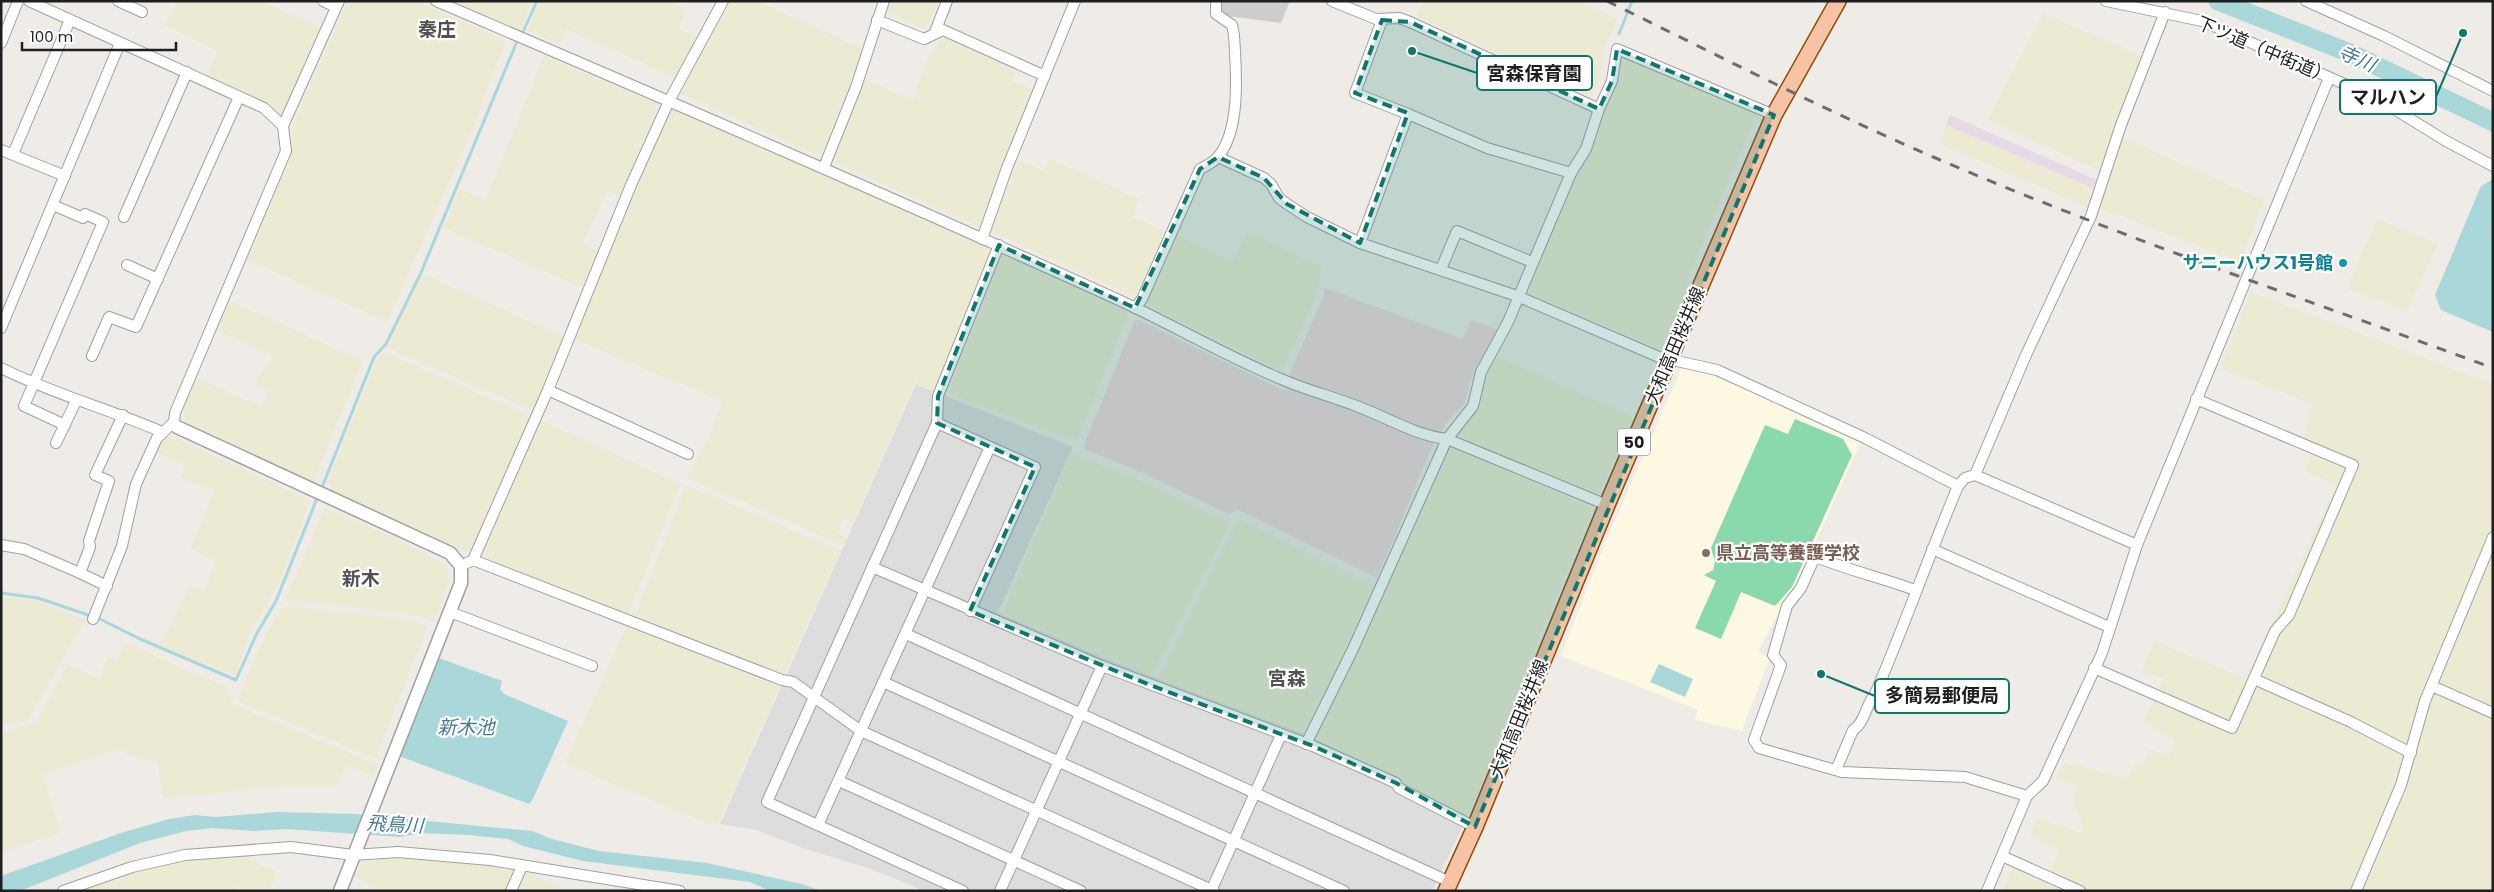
<svg xmlns="http://www.w3.org/2000/svg" width="2494" height="892" viewBox="0 0 2494 892" font-family="Poppins,'Noto Sans JP',sans-serif">
  <style>
    .residential { fill: #ddd }
    .commercial { fill: #efd7db }
    .industrial { fill: #e8d9e8 }
    .education { fill: #fdf8e2 }
    .religious { fill: #cdcdcd }
    .farmland { fill: #edead3 }
    .pitch { fill: #8ad9ac }
    .water { fill: #aad8da }
    .lines { fill: none; stroke-linecap: round; stroke-linejoin: round }
    .stream { stroke: #aad8da; stroke-width: 3 }
    .river { stroke: #aad8da; stroke-width: 19 }
    .minor-casing { stroke: #a0a0a0; stroke-width: 12 }
    .tertiary-casing { stroke: #a0a0a0; stroke-width: 15 }
    .primary-casing { stroke: #914b0a; stroke-width: 18 }
    .minor { stroke: #fff; stroke-width: 10 }
    .tertiary { stroke: #fff; stroke-width: 12 }
    .primary { stroke: #f6c4a5; stroke-width: 15 }
    .rail { stroke: #6d6d6d; stroke-width: 3; stroke-dasharray: 10 10; stroke-linecap: butt }
    .marked { fill: #0f766e; fill-opacity: 0.2; stroke: #0f766e; stroke-width: 4; stroke-dasharray: 10 6; stroke-linejoin: round }
    .culture-dot { fill: #0f9aa8; stroke: #fff; stroke-width: 2 }
    .education-dot { fill: #8d6e63; stroke: #fff; stroke-width: 2 }
    .labels { text-anchor: middle; stroke-width: 4.5; stroke-linejoin: round; paint-order: stroke }
    .shield { fill: #fff; stroke: #626262; stroke-width: 1 }
    .shield-label { font-size: 16px; font-weight: bold; fill: #1f1f1f }
    .street-label { font-size: 18px; fill: #1f1f1f; stroke: #fff }
    .culture-label { font-size: 18px; font-weight: bold; fill: #0d838f; stroke: #fff; text-anchor: end }
    .education-label { font-size: 18px; font-weight: bold; fill: #785e54; stroke: #fff; text-anchor: start }
    .neighbourhood-label { font-size: 19px; font-weight: bold; fill: #525252; stroke: #fff }
    .water-label { font-size: 19px; font-style: italic; fill: #487b92; stroke: #fff }
    .leader { fill: none; stroke: #0f766e; stroke-width: 2 }
    .callout-dot { fill: #0f766e; stroke: #fff; stroke-width: 2 }
    .callout { fill: #fff; stroke: #0f766e; stroke-width: 2 }
    .callout-label { font-size: 19px; text-anchor: middle; font-weight: bold; fill: #1f1f1f }
  </style>
  <rect width="100%" height="100%" fill="#efebe7"/>
  <path class="residential" d="M916,384l157,63 -75,165 106,46 208,78 158,74 -38,81h-508l-53,-22 -68,-21 -46,-18 -37,-6z"/>
  <path class="commercial" d="M1325,288l138,51 7,-19 27,9 -25,47 -8,28 -18,19 -14,24 -55,131 -140,-69 -8,5 -86,-41 -57,-23 -2,-5 51,-125h4l146,71 10,-30 28,-63z"/>
  <path class="industrial" d="M1950,115l147,65 -5,8 -146,-63z"/>
  <path class="education" d="M1682,367l29,8 35,14 115,53 -54,119 -49,90 11,8 -27,72 -47,-11 3,-10 -137,-54 43,-110z"/>
  <path class="religious" d="M1221,1h69l-9,22 -54,-7 -5,-3 -2,-6z"/>
  <g class="farmland">
    <path d="M177,1h85l61,28 -40,88 -20,-13 -57,-26 12,-26 -53,-27z"/>
    <path d="M348,1h68l90,39 -34,90 -85,192 -139,-62 43,-104 3,-35z"/>
    <path d="M452,1h78l-9,30z"/>
    <path d="M540,1h130l16,9 -7,19 20,11 -21,39 -111,-50 -7,15 -32,-13z"/>
    <path d="M728,1h29l104,47 2,4 -43,104 -141,-63z"/>
    <path d="M889,1h49l-10,24 -4,4 -36,-16 -2,-5z"/>
    <path d="M1424,1h155l39,19 -15,29 -2,28 -11,21 -174,-82z"/>
    <path d="M2043,14l100,42 -44,115 -111,-52z"/>
    <path d="M943,37l73,33 -3,11 19,9 -53,137 -151,-68 35,-80 50,21 13,-39z"/>
    <path d="M1620,53l137,60 -72,172 4,3 -27,62 -137,-58 48,-113 17,-30 27,-70z"/>
    <path d="M544,56l114,48 -38,91 -13,-4 -24,53 15,7 -14,37 -141,-60 16,-39 27,11z"/>
    <path d="M674,110l317,137 -57,143 -19,-8 -62,141 -10,-4 -6,15 10,4 -4,7 -156,-68 24,-45 11,-31 -148,-62 92,-225z"/>
    <path d="M1946,125l146,63 -6,18 -145,-62z"/>
    <path d="M2123,138l141,62 -24,62 -142,-55z"/>
    <path d="M1050,159l89,40 -6,18 32,14 -30,66 -145,-66 29,-71 24,10z"/>
    <path d="M2377,219l61,25 -31,67 -60,-23z"/>
    <path d="M1247,232l75,35 -7,32 -33,72 -138,-68 31,-69 57,28z"/>
    <path d="M1005,253l125,56 -54,133 -128,-49 54,-138z"/>
    <path d="M423,274l141,63 -31,73 -146,-62z"/>
    <path d="M2251,292l242,92v507h-490l11,-26 32,15 14,-29 -30,-17 7,-15 48,15 -12,-35 4,-14 -20,-8 7,-15 63,17 9,-15 8,-1 6,-14 18,7 7,-15 -31,-19 19,-43 -22,-7 13,-31 92,38 90,-194 -32,-15 12,-23 -13,-5 9,-38 -92,-36z"/>
    <path d="M230,301l133,60 -50,121 -122,-57 -6,-6 -1,-13 12,-28 66,29 7,-16 -14,-7 18,-29 -56,-25z"/>
    <path d="M383,352l147,64 -59,134 -4,2 -137,-63 2,-6 -4,-2 50,-124z"/>
    <path d="M1496,356l137,61 -35,80 -143,-62z"/>
    <path d="M540,420l140,64 -52,131 -149,-56z"/>
    <path d="M170,436l140,64 -33,88 -24,38 -18,49 -75,-30 30,-60 14,6 12,-31 -26,-11 24,-57 -34,-14 5,-14 -28,-12 6,-12z"/>
    <path d="M1451,445l142,64 -62,148 -39,104 -24,55 -64,-32 -5,-5 -84,-40 39,-81 93,-212z"/>
    <path d="M1071,453l77,31 82,39 -79,153 -149,-61z"/>
    <path d="M686,485l155,66 -58,125 -149,-59z"/>
    <path d="M326,508l77,34 43,23 3,16 -15,40 -28,-8 -120,-13 37,-90z"/>
    <path d="M1239,519l134,68 -31,70 -40,76 -144,-54z"/>
    <path d="M1,597l35,4 49,19 -57,100 -20,5 -7,-1z"/>
    <path d="M283,606l121,13 24,7 -50,126 2,2 -1,6 -142,-60 28,-64z"/>
    <path d="M627,625l152,62 -61,137 -12,-1 -141,-60z"/>
    <path d="M125,643l101,44 6,17 141,59 5,4 -5,10 -26,-12 -10,20h-53l-120,14 -7,-38 -19,-3 -21,-9 -75,25 19,58 -60,21v-119l35,-12 31,-57 32,13 10,-21 7,4z"/>
    <path d="M236,853l41,19 -8,19h-21l-11,-5 -3,5h-162l45,-16 66,-15z"/>
    <path d="M401,857l68,7 47,6 -9,21h-123l-30,-14 9,-15z"/>
    <path d="M526,871l40,20h-35l-13,-7z"/>
  </g>
  <path class="pitch" d="M1795,419l48,20 9,16 -60,132 -17,19 -34,-14 -20,47 -26,-11 21,-47 -12,-6 9,-5 2,-8 -4,-14 54,-123 23,9z"/>
  <g class="water">
    <path d="M2493,179v153l-52,-22 -6,-15 46,-109z"/>
    <path d="M439,658l63,23 -2,8 4,5 64,27 -35,78 -4,5 -130,-48z"/>
    <path d="M1659,664l34,15 -8,18 -35,-15z"/>
    <path d="M277,812l79,2 176,17 20,8 47,12 108,12 95,21 19,7h-51l-20,-9 -167,-21 -60,-15 -15,-7 -39,-4 -47,-2 -22,4 -114,-8 -33,2 -40,-3 -27,3 -46,12 -120,48h-19v-15l120,-43 48,-14 26,-4 21,2z"/>
  </g>
  <g class="lines">
    <g class="stream">
      <path d="M522,34l15,-33"/>
      <path d="M1619,34l13,-33"/>
      <path d="M321,490l53,-133 12,-13 34,-69 98,-236"/>
      <path d="M1,593l37,5 62,21 38,19 98,42 20,-45 20,-34 42,-105"/>
    </g>
    <path class="river" d="M2218,1l132,52 143,69"/>
    <defs>
      <g id="minor">
        <path d="M29,1l235,107 19,18"/>
        <path d="M118,1l24,11"/>
        <path d="M323,1l13,6"/>
        <path d="M436,1c229,98 459,197 685,300 54,25 105,55 160,78 25,11 53,18 78,28 29,11 58,29 88,32l160,66"/>
        <path d="M1332,1l44,18 23,-1 11,4 189,87"/>
        <path d="M2106,1l96,20 174,77 70,43 47,25"/>
        <path d="M2306,1l78,35 109,55"/>
        <path d="M877,20l47,19 19,-9 102,46"/>
        <path d="M1382,20l-27,73 53,21"/>
        <path d="M935,32l12,-31"/>
        <path d="M1,43l17,-42"/>
        <path d="M1,150l64,26"/>
        <path d="M13,154l57,-134"/>
        <path d="M1218,157l46,21 7,6 8,14 8,6 20,13 53,26 157,53 142,61 58,13 148,68 93,48"/>
        <path d="M824,167l32,-80 28,-86"/>
        <path d="M53,205l30,13 2,-4 18,8 -79,184 41,19"/>
        <path d="M124,217l63,-145"/>
        <path d="M982,239l25,-71 68,-167"/>
        <path d="M1360,243l48,-129 79,34 84,25"/>
        <path d="M127,265l31,14"/>
        <path d="M1441,269l16,-38 75,31"/>
        <path d="M1135,308l7,-9 58,-130c6,-3 12,-6 16,-10 26,-27 20,-90 18,-124l-2,-10 -16,-11v-13"/>
        <path d="M1,328l119,-285"/>
        <path d="M92,356l17,-39 27,10 103,-230"/>
        <path d="M1,368c52,26 108,41 161,64"/>
        <path d="M548,390l140,64"/>
        <path d="M937,423l98,44 -65,144"/>
        <path d="M177,427l-3,-5 1,-9 111,-262 -3,-25 56,-125"/>
        <path d="M56,443l20,-42"/>
        <path d="M1975,475l51,-120 65,-139 30,-91 44,-113"/>
        <path d="M1,545l23,4 56,24"/>
        <path d="M1932,549l177,78"/>
        <path d="M473,560l309,120 11,2 68,49 353,160"/>
        <path d="M467,563l6,-3 75,-170 83,-205 38,-84 54,-100"/>
        <path d="M872,567l230,99 211,80 83,37 3,5 76,39"/>
        <path d="M107,586l-27,-13 10,-26 -1,-6 20,-60 -14,-6 28,-60"/>
        <path d="M1915,590c-32,-12 -64,-19 -96,-32l-6,3 -12,27 -14,18 -14,49 8,10 -27,75 5,8 10,3 73,21 123,5 62,19"/>
        <path d="M450,612l142,54"/>
        <path d="M93,619l29,-73 14,-62 21,-46 17,-16"/>
        <path d="M906,634l544,248"/>
        <path d="M2094,668l138,60 43,-97 14,-16 64,-150 -157,-66"/>
        <path d="M2254,679l97,43 60,31"/>
        <path d="M883,682l461,209"/>
        <path d="M2432,686l61,27"/>
        <path d="M1306,744l47,-95 94,-210 26,-33 8,-34 27,-50 63,-149 15,-24 13,-40 13,-28 5,-32 157,66"/>
        <path d="M1836,770l17,-40c12,-7 13,-26 22,-36 30,-69 54,-139 83,-208l7,-8 10,-3 162,70"/>
        <path d="M839,781l242,110"/>
        <path d="M818,825l172,-378"/>
        <path d="M2002,856l78,35"/>
        <path d="M63,891l69,-24 53,-12 106,-8 62,8 45,-3 92,8 190,31"/>
        <path d="M511,891l11,-25"/>
        <path d="M963,891l-196,-89 170,-379 1,-27 61,-151"/>
        <path d="M1000,891l102,-225"/>
        <path d="M1211,891l70,-156"/>
        <path d="M1987,891l40,-95 16,-15 59,-128 35,-108 192,-467"/>
        <path d="M2356,891l45,-106 24,-84 68,-164"/>
      </g>
      <path id="tertiary" d="M177,427l273,126 11,13v17l-121,308"/>
      <path id="primary" d="M1446,891l29,-64 132,-322 167,-390 64,-114"/>
    </defs>
    <use href="#minor" class="minor-casing"/>
    <use href="#tertiary" class="tertiary-casing"/>
    <use href="#primary" class="primary-casing"/>
    <use href="#minor" class="minor"/>
    <use href="#tertiary" class="tertiary"/>
    <use href="#primary" class="primary"/>
    <path class="rail" d="M1607,1c110,54 219,110 331,158 181,78 370,141 555,209"/>
  </g>
  <path class="marked" d="M1382,20l28,2 189,87 13,-28 5,-32 157,66 -299,712 -79,-44 -83,-37 -163,-61 -180,-74 65,-144 -98,-44 1,-27 61,-151 136,63 65,-139 18,-12 46,21 23,26 73,39 48,-130 -53,-20z"/>
  <circle class="culture-dot" cx="2343" cy="263" r="5"/>
  <circle class="education-dot" cx="1706" cy="553" r="5"/>
  <g class="labels">
    <rect class="shield" x="1618" y="428.5" width="32" height="27" rx="4"/>
    <g class="shield-label">
      <text x="1634" y="448">50</text>
    </g>
    <g class="street-label">
      <text transform="translate(2264 50) rotate(23)" y="6">下ツ道（中街道）</text>
      <text transform="translate(1675 346) rotate(-67)" y="6">大和高田桜井線</text>
      <text transform="translate(1519 719) rotate(-68)" y="6">大和高田桜井線</text>
    </g>
    <g class="culture-label">
      <text x="2333" y="269">サニーハウス1号館</text>
    </g>
    <g class="education-label">
      <text x="1716" y="559">県立高等養護学校</text>
    </g>
    <g class="neighbourhood-label">
      <text x="437" y="36">秦庄</text>
      <text x="361" y="585">新木</text>
      <text x="1287" y="685">宮森</text>
    </g>
    <g class="water-label">
      <text transform="translate(2357 58) rotate(24)" y="7">寺川</text>
      <text x="466" y="734">新木池</text>
      <text transform="translate(395 824) rotate(3)" y="7">飛鳥川</text>
    </g>
  </g>
  <path class="leader" d="M1412 51L1477 73M2463 33L2436 97M1821 674L1875 696"/>
  <g class="callout-dot">
    <circle cx="1412" cy="51" r="5"/>
    <circle cx="2463" cy="33" r="5"/>
    <circle cx="1821" cy="674" r="5"/>
  </g>
  <g class="callout">
    <rect x="1477" y="56" width="115" height="34" rx="5"/>
    <rect x="2340" y="80" width="96" height="34" rx="5"/>
    <rect x="1875" y="679" width="134" height="34" rx="5"/>
  </g>
  <g class="callout-label">
    <text x="1534" y="80">宮森保育園</text>
    <text x="2388" y="104">マルハン</text>
    <text x="1942" y="702">多簡易郵便局</text>
  </g>
  <rect width="2494" height="892" fill="none" stroke="#1f1f1f" stroke-width="5"/>
  <path d="M22 42v8h154v-8" fill="none" stroke="#1f1f1f" stroke-width="2.5"/>
  <text x="30" y="42" font-size="15" fill="#1f1f1f" stroke="#ffffff" stroke-width="4" paint-order="stroke">100 m</text>
</svg>
